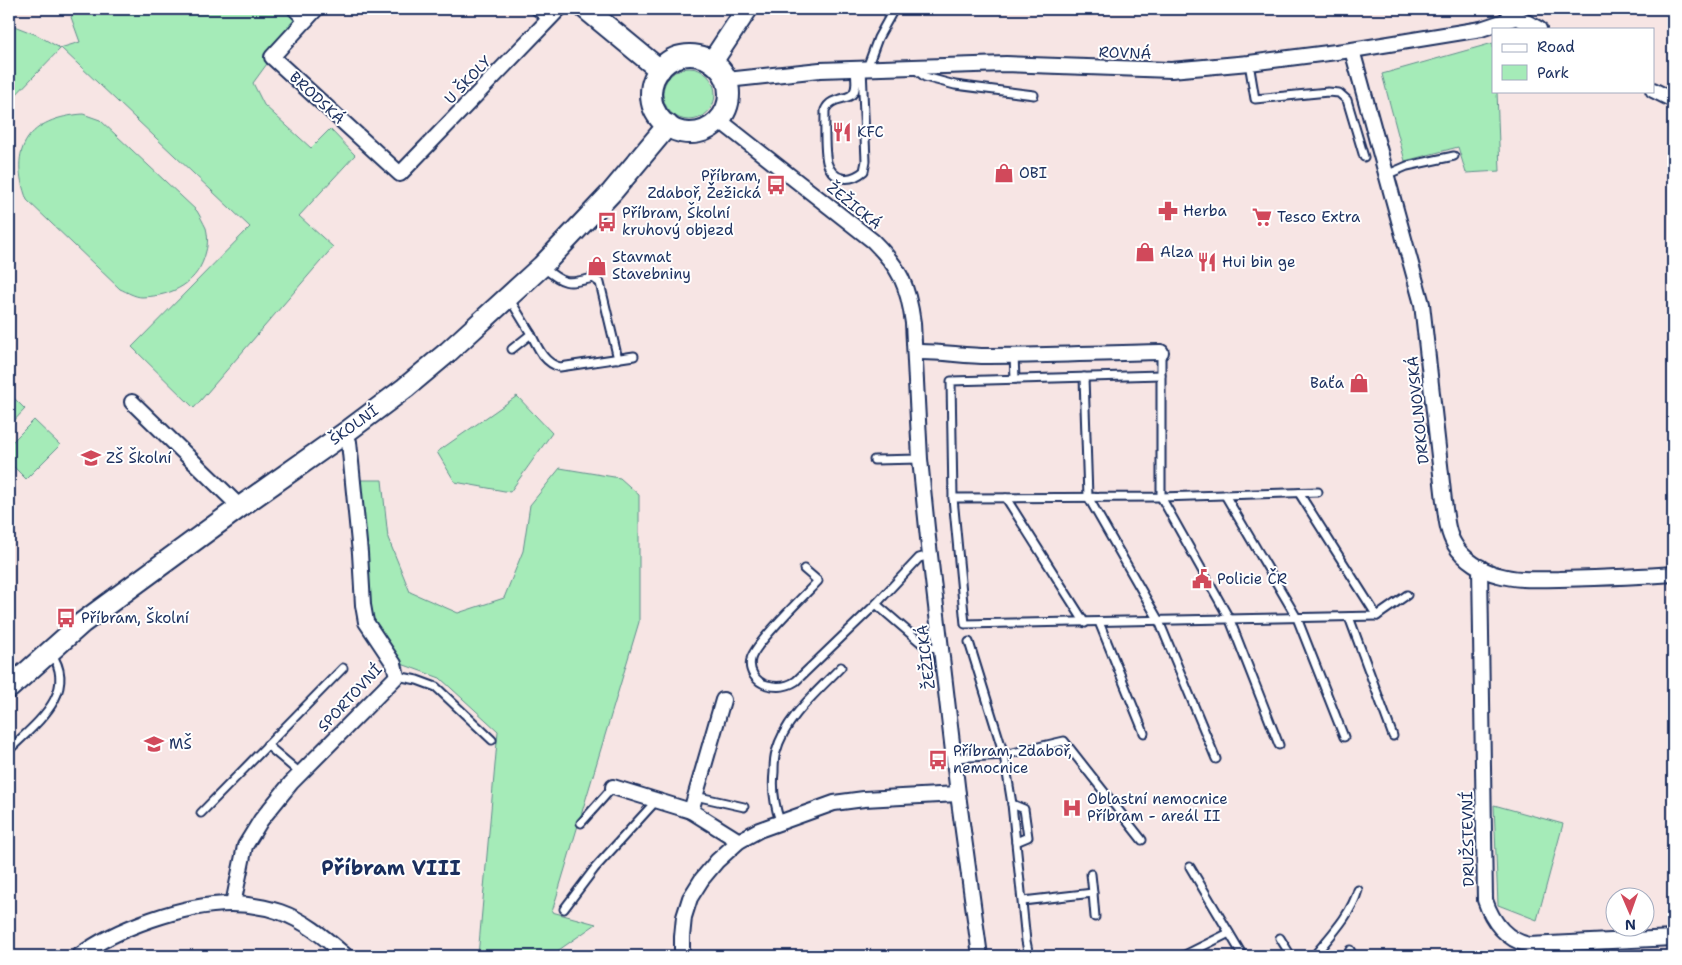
<svg xmlns="http://www.w3.org/2000/svg" width="1682" height="965" viewBox="0 0 1682 965" font-family="'Shantell Sans',sans-serif">
  <style>
    .green { fill: #a5ebb8; stroke: #608d8b }
    .lines { fill: none; stroke-linecap: round; stroke-linejoin: round }
    .lane-casing { stroke: #1b2f5e; stroke-width: 11 }
    .street-casing { stroke: #1b2f5e; stroke-width: 18 }
    .secondary-casing { stroke: #1b2f5e; stroke-width: 24 }
    .lane { stroke: #fff; stroke-width: 7 }
    .street { stroke: #fff; stroke-width: 14 }
    .secondary { stroke: #fff; stroke-width: 20 }
    .labels { text-anchor: middle; stroke-width: 4; stroke-linejoin: round; paint-order: stroke }
    .street-label { font-size: 15px; fill: #1b2f5e; stroke: #fff }
    .poi-label { font-size: 15px; fill: #1b2f5e; stroke: #fff; text-anchor: start }
    .district-label { font-size: 20px; font-weight: bold; fill: #1b2f5e; stroke: #fff }
  </style>
  <rect width="100%" height="100%" fill="#f7e5e4"/>
  <filter id="ink" filterUnits="userSpaceOnUse"><feTurbulence type="fractalNoise" baseFrequency=".02" numOctaves="2"/><feDisplacementMap in="SourceGraphic" scale="10" xChannelSelector="R" yChannelSelector="G"/><feConvolveMatrix kernelMatrix="1 2 1 2 8 2 1 2 1" color-interpolation-filters="sRGB"/></filter>
  <g filter="url(#ink)">
    <g class="green">
      <path d="M79,9h216l11,11 -34,37 -19,26 11,22 47,43 19,-19 25,26 -56,61 34,31 -139,161 -62,-61 118,-120 -189,-179 -52,54v-78l28,11 23,13 20,-6 -9,-25z"/>
      <path d="M1493,43v48h4l3,80 -34,2 -8,-26 -53,14 -23,-87z"/>
      <circle cx="689" cy="94" r="26"/>
      <path d="M83,114l17,6 97,91c3,5 6,11 9,17 2,8 2,16 0,23 -7,32 -33,45 -64,46 -7,0 -15,-5 -22,-8l-93,-89c-20,-52 2,-82 56,-86z"/>
      <path d="M9,393l16,16 -16,17z"/>
      <path d="M517,396l35,37 -42,59 -55,-10 -18,-30z"/>
      <path d="M34,420l26,25 -34,34 -17,-17v-17z"/>
      <path d="M560,468l60,10 19,17v127l-87,290 44,12 -40,28 -11,4h-67l20,-225 -58,-53 -44,-16 -26,-38 -13,-144h25l6,58 22,54 48,21 46,-15 19,-47 7,-46z"/>
      <path d="M1494,805l69,19 -26,96 -39,-15z"/>
    </g>
    <g class="lines">
      <defs>
        <g id="lane">
          <path d="M534,9l14,12"/>
          <path d="M1249,63l6,36 73,-7 11,1 8,7 17,57"/>
          <path d="M867,68l11,-30 16,-29"/>
          <path d="M855,69c0,6 2,14 0,20 -3,14 -23,5 -30,21 0,15 -1,39 2,52 6,20 24,20 37,9l2,-10 -4,-93"/>
          <path d="M915,69l10,8 30,8 79,10"/>
          <path d="M1386,175l21,-9 47,-10"/>
          <path d="M543,267c21,18 24,17 50,11l7,5 18,76"/>
          <path d="M509,298l22,36 -19,15"/>
          <path d="M531,334c7,14 13,29 29,33l74,-11"/>
          <path d="M1161,352v145l69,123 49,125"/>
          <path d="M1014,356l1,23"/>
          <path d="M1084,377l4,120 71,124 57,138"/>
          <path d="M874,460l46,-1"/>
          <path d="M1318,492l-157,5 -208,1 12,126 412,-8 30,-21"/>
          <path d="M1299,493l78,123"/>
          <path d="M1225,495l72,123 47,119"/>
          <path d="M953,498l-2,-117 210,-6"/>
          <path d="M1006,498l79,125"/>
          <path d="M804,569l14,12c-13,14 -64,63 -67,78 -3,12 5,23 16,26 11,3 20,2 29,-4l80,-77 43,-46 11,-3"/>
          <path d="M876,604l50,43 15,1"/>
          <path d="M1349,617l44,119"/>
          <path d="M1099,622l45,111"/>
          <path d="M969,642l35,113 8,49 14,137 3,15"/>
          <path d="M397,676l20,4 19,7 56,53"/>
          <path d="M267,745l33,28"/>
          <path d="M9,750c26,-26 70,-57 42,-97"/>
          <path d="M954,758l50,-3 60,-14 78,99"/>
          <path d="M695,796l49,11"/>
          <path d="M1012,804l12,5 4,28 -12,5"/>
          <path d="M201,813l142,-145"/>
          <path d="M780,821c-6,-17 -8,-31 -6,-49 0,-7 0,-14 2,-20 9,-34 41,-60 65,-85"/>
          <path d="M581,823l32,-36"/>
          <path d="M1190,867l53,89"/>
          <path d="M1091,874l2,19"/>
          <path d="M1023,901l70,-8 2,24"/>
          <path d="M564,909l31,-41 61,-67"/>
          <path d="M1280,938l11,18"/>
          <path d="M1350,950l3,6"/>
          <path d="M1183,956l46,-23"/>
          <path d="M1314,956c16,-20 37,-41 44,-66"/>
        </g>
        <g id="street">
          <path d="M295,9l11,11"/>
          <path d="M316,9l-44,48 128,117 159,-165"/>
          <path d="M1508,9l9,8 22,12"/>
          <path d="M1352,50l70,254 22,197c2,14 3,32 11,44 8,14 27,26 43,30 20,6 41,4 61,4 38,-1 76,-2 114,-5"/>
          <path d="M727,80l93,-10 186,-6 165,6 78,-7 103,-13 129,-21 36,-12"/>
          <path d="M1653,90l20,10"/>
          <path d="M719,120l154,121c27,27 35,44 40,82l7,136 8,79 30,256 22,162"/>
          <path d="M915,352c25,-1 48,4 73,4 58,0 115,-3 173,-4"/>
          <path d="M132,402l108,105"/>
          <path d="M1480,567l5,333c7,21 21,40 44,45l144,-7"/>
          <path d="M613,787l78,24 48,30"/>
          <path d="M691,811l32,-111"/>
          <path d="M233,904l12,-58 16,-26 30,-37 106,-107 -3,-12 -28,-42 -3,-17 -3,-52 -11,-111 -4,-9"/>
          <path d="M79,956c37,-28 105,-52 152,-52 16,0 34,3 49,8 26,9 46,27 66,44"/>
          <path d="M682,956v-19l2,-20 6,-19 12,-19 15,-18 22,-20 20,-11 75,-27 30,-4 94,-5"/>
        </g>
        <g id="secondary">
          <path d="M586,9l74,61"/>
          <circle cx="690" cy="94" r="39"/>
          <path d="M712,62l35,-53"/>
          <path d="M9,688l73,-65 158,-116 105,-74 60,-45 43,-36 94,-86 70,-74 56,-67"/>
        </g>
      </defs>
      <use href="#lane" class="lane-casing"/>
      <use href="#street" class="street-casing"/>
      <use href="#secondary" class="secondary-casing"/>
      <use href="#lane" class="lane"/>
      <use href="#street" class="street"/>
      <use href="#secondary" class="secondary"/>
    </g>
  </g>
  <defs>
    <symbol id="restaurant-bare" viewBox="-9 -9 18 18"><path d="M-5-6h1v4h1v-4h1v4h1v-4h1v5L-1.5 .5V6h-2V.5L-5-1ZM5-6V6H3V1.5H1.5Q1.5-4 5-6Z" fill="#d1495b" stroke="#fff" stroke-width="2.5" paint-order="stroke"/></symbol>
    <symbol id="shop-bare" viewBox="-9 -9 18 18"><path d="M-5-2.5h2.3a2.7 3.5 0 0 1 5.4 0H5L5.5 6h-11ZM-1.5-2.5h3a1.5 2.3 0 0 0-3 0Z" fill="#d1495b" stroke="#fff" stroke-width="2.5" paint-order="stroke"/></symbol>
    <symbol id="bus-bare" viewBox="-9 -9 18 18"><path d="M-5-6H5V4H4V6H2V4H-2V6H-4V4H-5ZM-3.5-4V0h7V-4ZM-3.5 1.2v1.5H-2V1.2ZM2 1.2v1.5H3.5V1.2Z" fill="#d1495b" stroke="#fff" stroke-width="2.5" paint-order="stroke"/></symbol>
    <symbol id="pharmacy-bare" viewBox="-9 -9 18 18"><path d="M-2-6h4v4h4v4h-4v4h-4v-4h-4v-4h4Z" fill="#d1495b" stroke="#fff" stroke-width="2.5" paint-order="stroke"/></symbol>
    <symbol id="supermarket-bare" viewBox="-9 -9 18 18"><path d="M-6-5.5h2.5l.6 2H6L4.5 2H-2.5L-4.4-4H-6ZM-1.5 3.2a1.3 1.3 0 1 0 .1 0ZM3 3.2a1.3 1.3 0 1 0 .1 0Z" fill="#d1495b" stroke="#fff" stroke-width="2.5" paint-order="stroke"/></symbol>
    <symbol id="school-bare" viewBox="-9 -9 18 18"><path d="M0-5L7-2L0 1L-7-2ZM-4 1L0 2.5L4 1V4Q0 6-4 4Z" fill="#d1495b" stroke="#fff" stroke-width="2.5" paint-order="stroke"/></symbol>
    <symbol id="civic-bare" viewBox="-9 -9 18 18"><path d="M-.6-6.5H3V-4.5H.6V-3L4-1V1h2V6H-6V1h2V-1L-.6-3ZM-1.2 2.5V6h2.4V2.5Z" fill="#d1495b" stroke="#fff" stroke-width="2.5" paint-order="stroke"/></symbol>
    <symbol id="hospital-bare" viewBox="-9 -9 18 18"><path d="M-5-5h3v3.5h4V-5h3V5h-3V1.5h-4V5h-3Z" fill="#d1495b" stroke="#fff" stroke-width="2.5" paint-order="stroke"/></symbol>
  </defs>
  <g fill-rule="evenodd">
    <use href="#restaurant-bare" x="828" y="118" width="28" height="28"/>
    <use href="#shop-bare" x="990" y="159" width="28" height="28"/>
    <use href="#bus-bare" x="762" y="171" width="28" height="28"/>
    <use href="#pharmacy-bare" x="1154" y="197" width="28" height="28"/>
    <use href="#supermarket-bare" x="1248" y="203" width="28" height="28"/>
    <use href="#bus-bare" x="593" y="208" width="28" height="28"/>
    <use href="#shop-bare" x="1131" y="238" width="28" height="28"/>
    <use href="#restaurant-bare" x="1193" y="248" width="28" height="28"/>
    <use href="#shop-bare" x="583" y="252" width="28" height="28"/>
    <use href="#shop-bare" x="1345" y="369" width="28" height="28"/>
    <use href="#school-bare" x="77" y="444" width="28" height="28"/>
    <use href="#civic-bare" x="1188" y="565" width="28" height="28"/>
    <use href="#bus-bare" x="52" y="604" width="28" height="28"/>
    <use href="#school-bare" x="140" y="730" width="28" height="28"/>
    <use href="#bus-bare" x="924" y="746" width="28" height="28"/>
    <use href="#hospital-bare" x="1058" y="794" width="28" height="28"/>
  </g>
  <g class="labels">
    <g class="street-label">
      <text transform="translate(1125 53) rotate(2)" y="5">ROVNÁ</text>
      <text transform="translate(468 80) rotate(-46)" y="5">U ŠKOLY</text>
      <text transform="translate(317 98) rotate(43)" y="5">BRODSKÁ</text>
      <text transform="translate(854 206) rotate(39)" y="5">ŽEŽICKÁ</text>
      <text transform="translate(1418 410) rotate(-96)" y="5">DRKOLNOVSKÁ</text>
      <text transform="translate(354 425) rotate(-36)" y="5">ŠKOLNÍ</text>
      <text transform="translate(926 657) rotate(-97)" y="5">ŽEŽICKÁ</text>
      <text transform="translate(350 698) rotate(-47)" y="5">SPORTOVNÍ</text>
      <text transform="translate(1468 839) rotate(-91)" y="5">DRUŽSTEVNÍ</text>
    </g>
    <g class="poi-label">
      <text x="857" y="137">KFC</text>
      <text x="1019" y="178">OBI</text>
      <text x="761" y="181" text-anchor="end">Příbram,<tspan x="761" dy="17">Zdaboř, Žežická</tspan></text>
      <text x="1183" y="216">Herba</text>
      <text x="622" y="218">Příbram, Školní<tspan x="622" dy="17">kruhový objezd</tspan></text>
      <text x="1277" y="222">Tesco Extra</text>
      <text x="1160" y="257">Alza</text>
      <text x="612" y="262">Stavmat<tspan x="612" dy="17">Stavebniny</tspan></text>
      <text x="1222" y="267">Hui bin ge</text>
      <text x="1344" y="388" text-anchor="end">Baťa</text>
      <text x="106" y="463">ZŠ Školní</text>
      <text x="1217" y="584">Policie ČR</text>
      <text x="81" y="623">Příbram, Školní</text>
      <text x="169" y="749">MŠ</text>
      <text x="953" y="756">Příbram, Zdaboř,<tspan x="953" dy="17">nemocnice</tspan></text>
      <text x="1087" y="804">Oblastní nemocnice<tspan x="1087" dy="17">Příbram - areál II</tspan></text>
    </g>
    <g class="district-label">
      <text x="391" y="875">Příbram VIII</text>
    </g>
  </g>
  <rect width="1682" height="965" fill="none" stroke="#fff" stroke-width="30"/>
  <rect x="15" y="15" width="1652" height="935" fill="none" stroke="#1b2f5e" stroke-width="2" filter="url(#ink)"/>
  <rect x="1492" y="28" width="162" height="65" fill="#ffffff" stroke="#a4acbf"/>
  <rect x="1502" y="44" width="25" height="8" fill="#ffffff" stroke="#a4acbf"/>
  <text x="1537" y="52" font-size="15" fill="#1b2f5e">Road</text>
  <rect x="1502" y="65" width="25" height="15" fill="#a5ebb8" stroke="#a4acbf"/>
  <text x="1537" y="78" font-size="15" fill="#1b2f5e">Park</text>
  <g transform="translate(1630 912) rotate(178)"><circle r="24" fill="#ffffff" stroke="#a4acbf"/>
  <path d="M0-4L9 19L0 12L-9 19Z" fill="#d1495b"/>
  <text y="-8" font-size="14" font-weight="bold" text-anchor="middle" fill="#1b2f5e">N</text>
  </g>
</svg>
